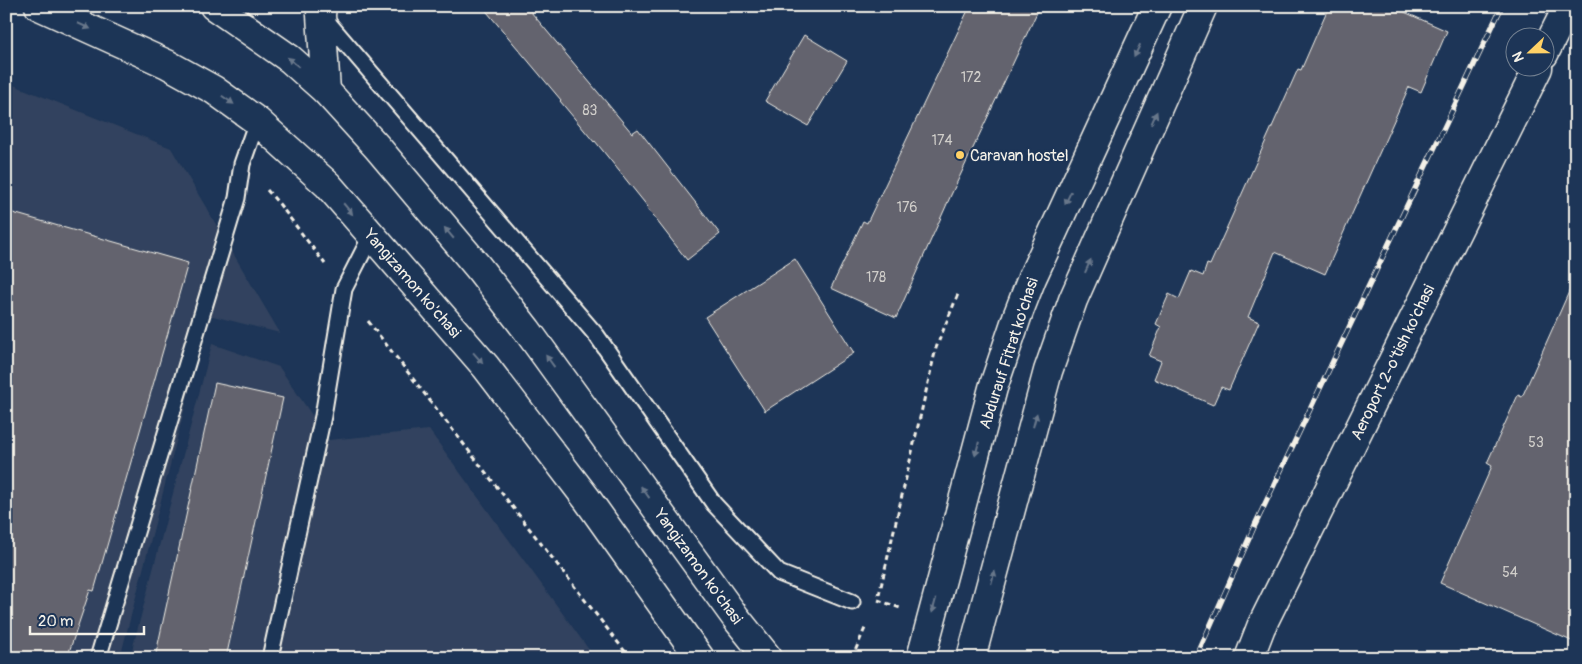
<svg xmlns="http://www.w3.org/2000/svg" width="1582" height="664" viewBox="0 0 1582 664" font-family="Pangolin,sans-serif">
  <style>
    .built { fill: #32435e }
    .building { fill: #64636e; stroke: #f4f1e8 }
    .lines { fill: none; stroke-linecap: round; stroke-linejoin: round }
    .lane-casing { stroke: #f4f1e8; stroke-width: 19 }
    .street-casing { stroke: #f4f1e8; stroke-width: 31 }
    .secondary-casing { stroke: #f4f1e8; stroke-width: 31 }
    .path { stroke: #f4f1e8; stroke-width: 3; stroke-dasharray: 5 4; stroke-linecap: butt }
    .lane { stroke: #1d3557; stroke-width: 15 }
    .street { stroke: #1d3557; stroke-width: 28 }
    .secondary { stroke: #1d3557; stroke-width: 28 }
    .rail-casing { stroke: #f4f1e8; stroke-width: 5.5 }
    .rail { stroke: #1d3557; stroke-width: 4; stroke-dasharray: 11; stroke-linecap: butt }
    .oneway { fill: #68778a }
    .poi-dot { fill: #ffd166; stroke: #1d3557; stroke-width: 2 }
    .labels { text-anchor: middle; stroke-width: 4.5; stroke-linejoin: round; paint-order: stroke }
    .number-label { font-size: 14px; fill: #d0ceca }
    .poi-label { font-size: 16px; fill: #f4f1e8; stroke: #1d3557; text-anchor: start }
    .street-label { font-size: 16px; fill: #f4f1e8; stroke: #1d3557 }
  </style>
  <rect width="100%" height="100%" fill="#1d3557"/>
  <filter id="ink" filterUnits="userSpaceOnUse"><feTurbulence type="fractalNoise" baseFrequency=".02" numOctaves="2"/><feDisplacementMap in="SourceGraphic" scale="10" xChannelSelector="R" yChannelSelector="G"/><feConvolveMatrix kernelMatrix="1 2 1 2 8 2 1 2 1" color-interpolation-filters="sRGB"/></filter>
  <g filter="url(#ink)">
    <g class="built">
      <path d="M6,82l165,66 109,185 -71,-18 -89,343h-114z"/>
      <path d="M212,344l67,23 50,73 100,-10 166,228h-465z"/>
    </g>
    <g class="building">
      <path d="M482,6h44l106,127 6,-4 82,105 -33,26 -40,-52 1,-1 -53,-66 -1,1 -34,-41 1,-1z"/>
      <path d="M970,6h70l-89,189 -55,123 -65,-30 32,-67 4,2z"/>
      <path d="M1329,6h62l56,25 -26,61 -12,-5 -84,187 -50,-22 -27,65 11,5 -30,68 -8,-3 -8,18 -59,-26 7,-18 -12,-5 12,-29 -5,-3 13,-30 10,5 12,-28 12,5 4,-12 3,1 88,-196 3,1z"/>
      <path d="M804,35l43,26 -39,65 -43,-25z"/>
      <path d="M6,211l182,52 -94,328 -4,-1 -23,68h-61z"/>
      <path d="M795,259l59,94 -89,58 -60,-94z"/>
      <path d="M1576,276v367l-136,-60 52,-117 -5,-3 31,-68 4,2z"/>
      <path d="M215,383l68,15 -57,260h-71z"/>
    </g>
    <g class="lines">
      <defs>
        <g id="lane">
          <path d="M324,18l273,318 117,168 65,69 73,29"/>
          <path d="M98,658l139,-460 5,-34 15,-43"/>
          <path d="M270,658l53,-242 21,-127 27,-53"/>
        </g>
        <g id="street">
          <path d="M322,6l-1,9 5,76"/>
          <path d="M1544,54l22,-44 3,-4"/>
          <path d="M1249,658l12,-31 277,-559"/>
        </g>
        <g id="secondary">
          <path d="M39,6l128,58 47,26 43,31 71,64 158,182 101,132 113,159"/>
          <path d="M214,6l76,53 36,32 51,56 101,120 49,63 209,288 32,40"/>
          <path d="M921,658l72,-270 25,-74 14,-36 125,-272"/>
          <path d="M971,658l77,-287 25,-71 130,-294"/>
        </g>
      </defs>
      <use href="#lane" class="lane-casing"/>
      <use href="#street" class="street-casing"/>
      <use href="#secondary" class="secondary-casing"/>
      <g class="path">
        <path d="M267,190l13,15 45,59"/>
        <path d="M368,321l262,337"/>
        <path d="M879,595l57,-247 22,-54"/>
        <path d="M878,600l22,8"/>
        <path d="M852,658l14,-32"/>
      </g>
      <use href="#lane" class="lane"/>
      <use href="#street" class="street"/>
      <use href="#secondary" class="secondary"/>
      <defs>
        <path id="rail" d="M1196,658l59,-133 247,-519"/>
      </defs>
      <use href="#rail" class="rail-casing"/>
      <use href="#rail" class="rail"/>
    </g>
    <defs><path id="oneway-solid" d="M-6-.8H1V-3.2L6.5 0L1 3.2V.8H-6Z" transform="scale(1.25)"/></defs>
    <g class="oneway">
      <use href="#oneway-solid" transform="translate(84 26) rotate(24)"/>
      <use href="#oneway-solid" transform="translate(1137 51) rotate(115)"/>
      <use href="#oneway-solid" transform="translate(293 62) rotate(-140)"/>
      <use href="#oneway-solid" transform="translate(228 100) rotate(35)"/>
      <use href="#oneway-solid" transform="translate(1154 118) rotate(-66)"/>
      <use href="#oneway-solid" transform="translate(1068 198) rotate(115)"/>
      <use href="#oneway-solid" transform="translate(348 209) rotate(50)"/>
      <use href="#oneway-solid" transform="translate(449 233) rotate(-130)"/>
      <use href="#oneway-solid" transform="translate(1088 266) rotate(-66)"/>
      <use href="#oneway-solid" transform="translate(478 358) rotate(49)"/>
      <use href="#oneway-solid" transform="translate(550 361) rotate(-126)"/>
      <use href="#oneway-solid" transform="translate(1035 420) rotate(-75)"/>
      <use href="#oneway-solid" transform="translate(977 449) rotate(105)"/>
      <use href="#oneway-solid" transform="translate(645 492) rotate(-126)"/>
      <use href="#oneway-solid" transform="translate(993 577) rotate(-75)"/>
      <use href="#oneway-solid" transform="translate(934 606) rotate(105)"/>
    </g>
  </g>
  <circle class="poi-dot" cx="960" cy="155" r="5"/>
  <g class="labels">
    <g class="number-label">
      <text x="971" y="82">172</text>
      <text x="590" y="115">83</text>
      <text x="942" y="145">174</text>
      <text x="907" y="212">176</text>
      <text x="876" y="282">178</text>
      <text x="1536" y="447">53</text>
      <text x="1510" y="577">54</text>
    </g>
    <g class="poi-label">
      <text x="970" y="161">Caravan hostel</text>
    </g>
    <g class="street-label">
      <text transform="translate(413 283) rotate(49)" y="6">Yangizamon ko'chasi</text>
      <text transform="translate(1008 353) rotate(-72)" y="6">Abdurauf Fitrat ko'chasi</text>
      <text transform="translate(1392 362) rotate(-64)" y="6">Aeroport 2-o'tish ko'chasi</text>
      <text transform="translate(699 566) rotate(54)" y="6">Yangizamon ko'chasi</text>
    </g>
  </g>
  <rect width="1582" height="664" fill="none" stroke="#1d3557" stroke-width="25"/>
  <rect x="12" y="12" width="1557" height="639" fill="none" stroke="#f4f1e8" stroke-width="2" filter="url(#ink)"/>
  <g transform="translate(1530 52) rotate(248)"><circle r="24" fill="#1d3557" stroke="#738091"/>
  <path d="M0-4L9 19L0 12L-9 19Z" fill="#ffd166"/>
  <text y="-8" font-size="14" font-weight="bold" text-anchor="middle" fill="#f4f1e8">N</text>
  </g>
  <path d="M30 626v8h114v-8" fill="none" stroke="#f4f1e8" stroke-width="2.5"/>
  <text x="38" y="626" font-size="15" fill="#f4f1e8" stroke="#1d3557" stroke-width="4" paint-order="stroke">20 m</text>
</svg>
